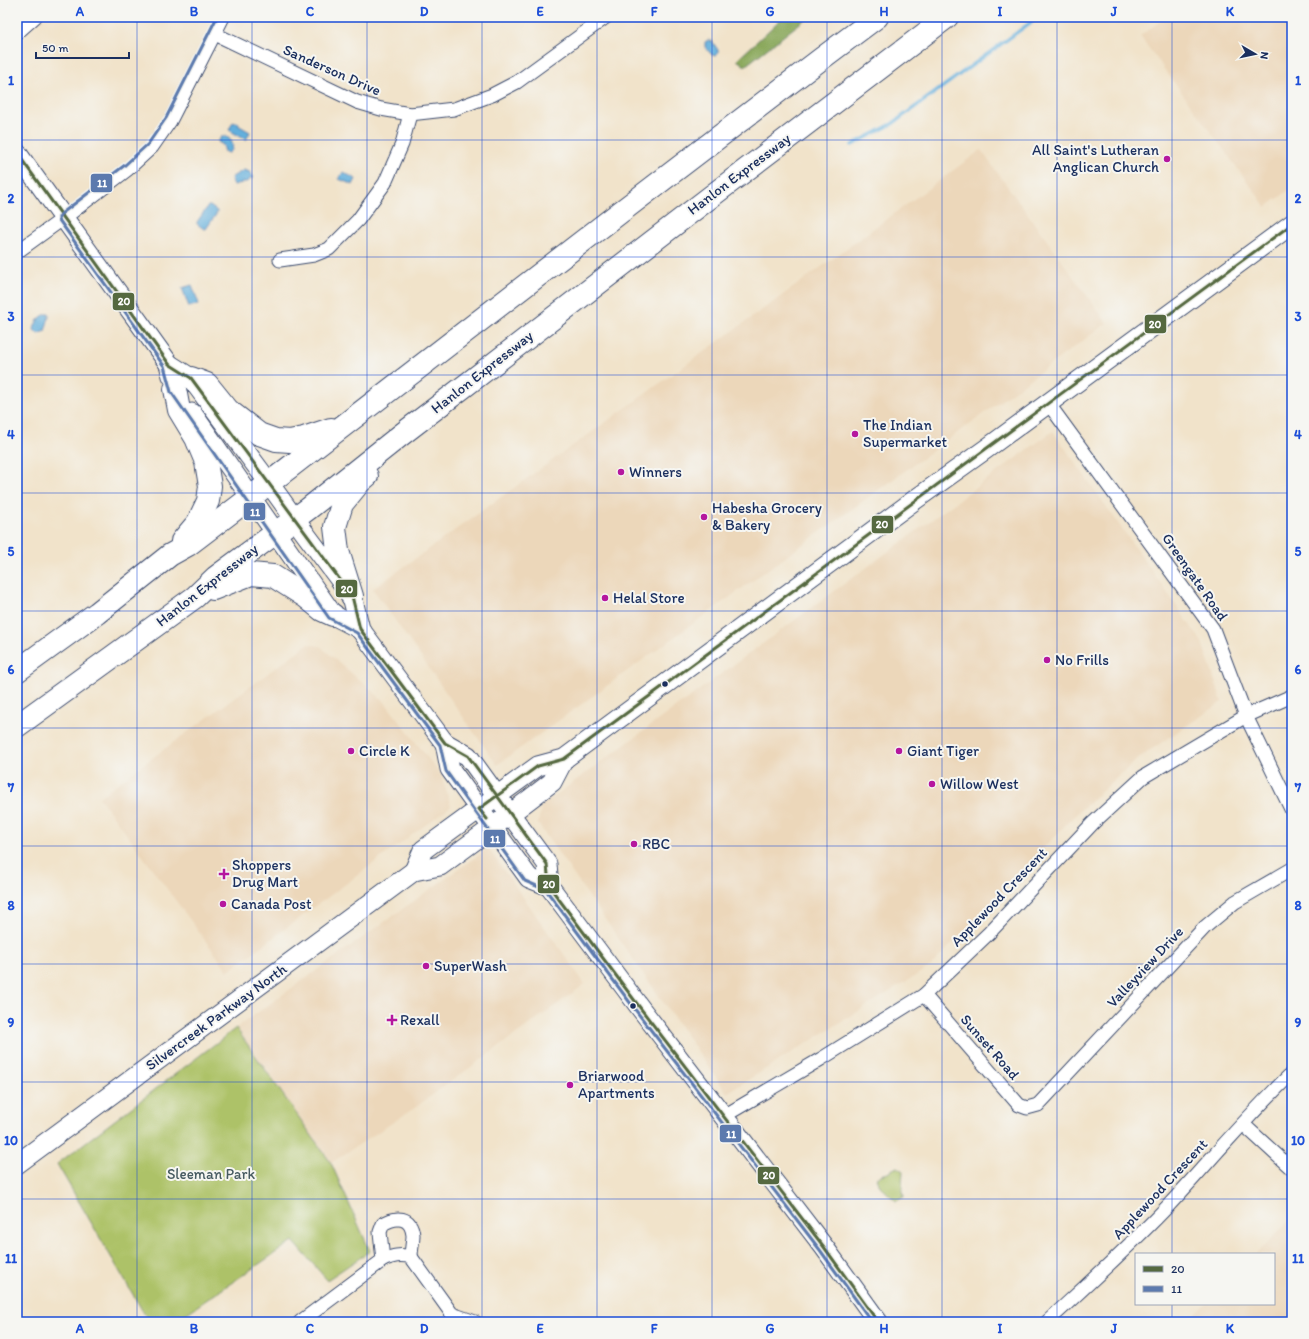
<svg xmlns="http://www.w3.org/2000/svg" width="1309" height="1339" viewBox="0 0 1309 1339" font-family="Itim,sans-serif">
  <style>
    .built { fill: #ecd7ba }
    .green { fill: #adc267; stroke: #647862 }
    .forest { fill: #8aa85c; stroke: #526c5d }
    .water { fill: #63afdc; stroke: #3f6f9d }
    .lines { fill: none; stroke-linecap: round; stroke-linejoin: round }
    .stream { stroke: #63afdc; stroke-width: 3.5 }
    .street-casing { stroke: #3b4a6e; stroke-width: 15 }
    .secondary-casing { stroke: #3b4a6e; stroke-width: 21 }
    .highway-casing { stroke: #3b4a6e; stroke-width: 24 }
    .street { stroke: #fff; stroke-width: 13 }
    .secondary { stroke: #fff; stroke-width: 19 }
    .highway { stroke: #fff; stroke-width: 22 }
    .bus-1-casing { stroke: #f6f6f2; stroke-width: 6 }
    .bus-2-casing { stroke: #f6f6f2; stroke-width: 6 }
    .bus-1 { stroke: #556940; stroke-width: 3 }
    .bus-2 { stroke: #5c7aae; stroke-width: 3 }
    .grid { fill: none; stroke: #1d4ed8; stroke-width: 1; stroke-opacity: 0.55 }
    .poi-dot { fill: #b5179e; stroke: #f6f6f2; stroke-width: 1.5 }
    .bus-dot { fill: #1b2f5e; stroke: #f6f6f2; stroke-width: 1.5 }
    .labels { text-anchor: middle; stroke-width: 4; stroke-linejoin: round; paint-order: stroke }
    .street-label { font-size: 15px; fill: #1b2f5e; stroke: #f6f6f2 }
    .poi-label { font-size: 15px; fill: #1b2f5e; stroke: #f6f6f2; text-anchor: start }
    .park-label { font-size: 15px; fill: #475b61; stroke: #f6f6f2 }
    .line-badge { stroke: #f6f6f2; stroke-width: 1.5 }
    .badge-label { font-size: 11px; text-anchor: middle; font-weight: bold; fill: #fff }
    .neatline { fill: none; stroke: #1d4ed8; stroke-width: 1.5 }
    .grid-label { font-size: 13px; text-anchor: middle; font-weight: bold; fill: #1d4ed8 }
  </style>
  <rect width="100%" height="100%" fill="#f6f6f2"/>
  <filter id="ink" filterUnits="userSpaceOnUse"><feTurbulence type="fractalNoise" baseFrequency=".025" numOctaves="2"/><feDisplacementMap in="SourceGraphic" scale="8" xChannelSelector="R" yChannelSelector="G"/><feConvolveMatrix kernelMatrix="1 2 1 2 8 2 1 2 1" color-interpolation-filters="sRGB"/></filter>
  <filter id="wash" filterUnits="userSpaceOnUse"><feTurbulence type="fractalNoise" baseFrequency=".012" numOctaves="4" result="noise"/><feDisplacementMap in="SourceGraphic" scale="16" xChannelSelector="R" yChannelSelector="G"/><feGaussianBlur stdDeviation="0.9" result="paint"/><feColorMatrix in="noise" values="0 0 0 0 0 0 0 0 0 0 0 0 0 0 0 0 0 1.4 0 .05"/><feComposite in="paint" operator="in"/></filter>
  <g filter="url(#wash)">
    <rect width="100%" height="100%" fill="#f1e3ca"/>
    <g class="built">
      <path d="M1166,17h126v171l-26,19 -126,-171z"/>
      <path d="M981,150l126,173 -187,137 -423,305 -124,-176 421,-302z"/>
      <path d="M1053,431l149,211 20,60 -82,55 -66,59 -143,150 -204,127 -189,-269 3,-18z"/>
      <path d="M308,644l12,2 64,55 57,74 10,31 -223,165 -129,-174z"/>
      <path d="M488,848l97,136 -172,125 -82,54 -95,-135z"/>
      <path d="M1292,1218v104h-104l18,-18h68v-50h-18z"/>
    </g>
    <g class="green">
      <path d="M236,1028l95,135 39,88 -43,29 -34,-39 -119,81h-25l-92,-158z"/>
      <path d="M897,1167l6,4 -1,14 2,12 -8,4 -16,-15 -4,-8z"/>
    </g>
    <path class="forest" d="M783,17h25l-63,49 -8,-6z"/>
    <g class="water">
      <path d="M708,40l4,1 6,9v4l-3,2 -3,-1 -7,-8v-5z"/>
      <path d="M233,122l2,1 2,-1 2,1 -1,2 12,7 -4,8 -17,-10z"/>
      <path d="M225,136c6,3 9,7 7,14l-3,3 -4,-1 -2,-7 -5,-3 3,-5z"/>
      <path d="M244,170l6,2 1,3 2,1 -1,3 -2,-1 -1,3 -15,4 -3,-6 1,-2z"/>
      <path d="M343,172l13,7 -3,6 -14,-6z"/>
      <path d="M208,206h2l7,5v2l-11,16h-2l-7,-5v-2z"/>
      <path d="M192,285l7,19 -10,3 -7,-19z"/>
      <path d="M47,314h2v3l-4,14 -7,3 -4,-4c1,-8 6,-14 13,-16z"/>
    </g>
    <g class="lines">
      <path class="stream" d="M852,145l40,-21 146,-107"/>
    </g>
  </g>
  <g filter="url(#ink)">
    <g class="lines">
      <defs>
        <g id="street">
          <path d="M17,33l18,-16"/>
          <path d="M215,34l142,68 24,7 29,5 44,-5 38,-14 25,-13 89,-65"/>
          <path d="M17,252l47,-34 64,-49 24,-22 18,-26 53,-104"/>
          <path d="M280,260l34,-5 15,-6 29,-29 27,-37 17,-39 8,-30"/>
          <path d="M1048,403l165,226 33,87 46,95"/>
          <path d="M924,995l95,110 8,3 11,-3 167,-178 30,-25 57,-33"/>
          <path d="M724,1116l97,-57 103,-64 65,-62 104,-110 50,-46 103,-61 46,-20"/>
          <path d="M1243,1124l49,45"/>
          <path d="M383,1260l-3,-28 3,-8c13,-8 28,-8 30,11 0,7 -2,15 -2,22"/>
          <path d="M300,1322l83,-62c10,-4 17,-6 28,-3l41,57 23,8"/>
          <path d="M1047,1322c41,-38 82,-75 121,-116 41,-44 80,-91 124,-133"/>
        </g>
        <g id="secondary">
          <path d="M17,153l152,211 3,12"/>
          <path d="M169,364l22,14 70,94 43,60 48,64 8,33 81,109 4,5 23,13 29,40 50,68 2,22 92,123 183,238 54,75"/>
          <path d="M192,413l141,202 27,14"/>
          <path d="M445,743l5,26 79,109 20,8"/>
          <path d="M414,871l9,-21 115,-84 26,-7 352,-260 70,-50 306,-225"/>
          <path d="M17,1164l397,-293 26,-5 53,-39 59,-45 12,-23"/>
        </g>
        <g id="highway">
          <path d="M191,378l16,6 21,26 31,24 17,6 14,1 14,-3 27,-9"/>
          <path d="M175,389l4,21 17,28 10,24 4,24 -2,15 -10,21 -16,19"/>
          <path d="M213,589l38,-15 22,2 33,21 16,13 11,5"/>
          <path d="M352,596l-14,-45 -3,-24 7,-23 18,-22 7,-6"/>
          <path d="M17,671l80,-58 73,-58 18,-10 50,-38 380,-293 203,-155 56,-42"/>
          <path d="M17,726l178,-129 21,-20 92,-68 93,-74 325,-250 221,-168"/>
        </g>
      </defs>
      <use href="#street" class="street-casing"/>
      <use href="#secondary" class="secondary-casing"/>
      <use href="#highway" class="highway-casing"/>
      <use href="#street" class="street"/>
      <use href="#secondary" class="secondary"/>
      <use href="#highway" class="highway"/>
      <defs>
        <g id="bus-1">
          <path d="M17,153l152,211 22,14 161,218 8,33 85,114 23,13 79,108 2,22 92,123 183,238 54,75"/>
          <path d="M487,819l-8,-10 59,-43 26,-7c242,-179 485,-357 728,-535"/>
        </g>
        <path id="bus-2" d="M217,17l-51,101 -18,26 -23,21 -64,49 -2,3v3l105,146 7,26 158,226 28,15 83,112 6,26 79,110 21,9 91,122 183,238 52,72"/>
      </defs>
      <use href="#bus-1" class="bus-1-casing"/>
      <use href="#bus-2" class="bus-2-casing"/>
      <use href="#bus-1" class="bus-1"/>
      <use href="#bus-2" class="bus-2"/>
    </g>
  </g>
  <path class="grid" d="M137,17v1305M252,17v1305M367,17v1305M482,17v1305M597,17v1305M712,17v1305M827,17v1305M942,17v1305M1057,17v1305M1172,17v1237M17,140h1275M17,257h1275M17,375h1275M17,493h1275M17,611h1275M17,728h1275M17,846h1275M17,964h1275M17,1082h1275M17,1199h1275M1172,1304v18"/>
  <g class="poi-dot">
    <circle cx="1167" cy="159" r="4"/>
    <circle cx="855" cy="434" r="4"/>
    <circle cx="621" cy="472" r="4"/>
    <circle cx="704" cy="517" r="4"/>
    <circle cx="605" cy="598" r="4"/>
    <circle cx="1047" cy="660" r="4"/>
    <circle cx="351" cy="751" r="4"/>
    <circle cx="899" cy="751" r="4"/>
    <circle cx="932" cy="784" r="4"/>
    <circle cx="634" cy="844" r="4"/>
    <path d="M222 868h4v4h4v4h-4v4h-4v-4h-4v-4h4z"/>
    <circle cx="223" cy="904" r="4"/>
    <circle cx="426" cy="966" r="4"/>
    <path d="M390 1014h4v4h4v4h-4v4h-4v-4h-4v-4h4z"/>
    <circle cx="570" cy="1085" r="4"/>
  </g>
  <g class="bus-dot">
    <circle cx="665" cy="684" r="3.5"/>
    <circle cx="633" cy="1006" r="3.5"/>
  </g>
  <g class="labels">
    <g class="street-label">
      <text transform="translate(332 70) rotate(24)" y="5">Sanderson Drive</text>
      <text transform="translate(739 174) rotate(-37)" y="5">Hanlon Expressway</text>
      <text transform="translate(482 372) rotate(-38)" y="5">Hanlon Expressway</text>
      <text transform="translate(1195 577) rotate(55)" y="5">Greengate Road</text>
      <text transform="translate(207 585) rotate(-38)" y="5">Hanlon Expressway</text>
      <text transform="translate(999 897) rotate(-46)" y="5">Applewood Crescent</text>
      <text transform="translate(1145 967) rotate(-47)" y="5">Valleyview Drive</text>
      <text transform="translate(216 1017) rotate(-36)" y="5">Silvercreek Parkway North</text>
      <text transform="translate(990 1047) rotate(49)" y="5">Sunset Road</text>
      <text transform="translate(1160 1189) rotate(-47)" y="5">Applewood Crescent</text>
    </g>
    <g class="poi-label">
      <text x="1159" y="155" text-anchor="end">All Saint's Lutheran<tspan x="1159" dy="17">Anglican Church</tspan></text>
      <text x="863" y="430">The Indian<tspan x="863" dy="17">Supermarket</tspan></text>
      <text x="629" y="477">Winners</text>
      <text x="712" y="513">Habesha Grocery<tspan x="712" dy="17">&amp; Bakery</tspan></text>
      <text x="613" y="603">Helal Store</text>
      <text x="1055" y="665">No Frills</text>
      <text x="359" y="756">Circle K</text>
      <text x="907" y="756">Giant Tiger</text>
      <text x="940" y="789">Willow West</text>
      <text x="642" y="849">RBC</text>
      <text x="232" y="870">Shoppers<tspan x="232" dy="17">Drug Mart</tspan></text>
      <text x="231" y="909">Canada Post</text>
      <text x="434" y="971">SuperWash</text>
      <text x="400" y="1025">Rexall</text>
      <text x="578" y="1081">Briarwood<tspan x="578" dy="17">Apartments</tspan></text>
    </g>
    <g class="park-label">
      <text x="211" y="1179">Sleeman Park</text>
    </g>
  </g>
  <g class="line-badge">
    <rect x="90" y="173" width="23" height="20" rx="4" fill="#5c7aae"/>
    <rect x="112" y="292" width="23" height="19" rx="4" fill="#556940"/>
    <rect x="1144" y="314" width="23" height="20" rx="4" fill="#556940"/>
    <rect x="243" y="502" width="23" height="19" rx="4" fill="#5c7aae"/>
    <rect x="871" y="515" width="23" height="19" rx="4" fill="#556940"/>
    <rect x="335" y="579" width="23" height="19" rx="4" fill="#556940"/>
    <rect x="483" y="829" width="23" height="19" rx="4" fill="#5c7aae"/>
    <rect x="537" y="874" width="23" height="20" rx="4" fill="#556940"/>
    <rect x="719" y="1124" width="23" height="19" rx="4" fill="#5c7aae"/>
    <rect x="757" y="1166" width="23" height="19" rx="4" fill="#556940"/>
  </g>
  <g class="badge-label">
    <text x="102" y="187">11</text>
    <text x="124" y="305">20</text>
    <text x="1155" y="328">20</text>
    <text x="255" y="516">11</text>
    <text x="882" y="528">20</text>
    <text x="347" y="593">20</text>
    <text x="495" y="843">11</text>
    <text x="549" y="888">20</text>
    <text x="731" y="1138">11</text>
    <text x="769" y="1179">20</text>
  </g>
  <rect width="1309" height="1339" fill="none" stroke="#f6f6f2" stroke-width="44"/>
  <rect x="1135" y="1253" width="140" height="52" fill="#f6f6f2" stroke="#9ea6b7"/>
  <rect x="1143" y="1266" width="20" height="6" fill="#556940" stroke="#9ea6b7"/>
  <text x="1171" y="1273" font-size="12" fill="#1b2f5e">20</text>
  <rect x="1143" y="1286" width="20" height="6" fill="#5c7aae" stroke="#9ea6b7"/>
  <text x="1171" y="1293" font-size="12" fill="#1b2f5e">11</text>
  <g transform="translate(1255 54) rotate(99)" stroke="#f6f6f2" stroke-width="3" paint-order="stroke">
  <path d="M0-3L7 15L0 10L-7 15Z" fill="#1b2f5e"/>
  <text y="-6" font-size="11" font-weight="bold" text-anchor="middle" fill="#1b2f5e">N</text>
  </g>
  <path d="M36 52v6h93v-6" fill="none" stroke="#1b2f5e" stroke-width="2"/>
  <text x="42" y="52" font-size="12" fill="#1b2f5e" stroke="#f6f6f2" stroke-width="3" paint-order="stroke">50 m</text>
  <rect x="22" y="22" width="1265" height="1295" class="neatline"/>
  <g class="grid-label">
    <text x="80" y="16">A</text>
    <text x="194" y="16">B</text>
    <text x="310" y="16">C</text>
    <text x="424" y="16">D</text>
    <text x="540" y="16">E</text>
    <text x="654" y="16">F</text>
    <text x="770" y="16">G</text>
    <text x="884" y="16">H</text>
    <text x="1000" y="16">I</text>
    <text x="1114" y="16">J</text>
    <text x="1230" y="16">K</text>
    <text x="11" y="85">1</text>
    <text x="1298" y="85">1</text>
    <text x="11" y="203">2</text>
    <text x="1298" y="203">2</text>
    <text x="11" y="321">3</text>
    <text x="1298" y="321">3</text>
    <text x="11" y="439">4</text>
    <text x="1298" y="439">4</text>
    <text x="11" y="556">5</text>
    <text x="1298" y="556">5</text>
    <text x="11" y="674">6</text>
    <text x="1298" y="674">6</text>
    <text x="11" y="792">7</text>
    <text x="1298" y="792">7</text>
    <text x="11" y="910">8</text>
    <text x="1298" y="910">8</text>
    <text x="11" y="1027">9</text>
    <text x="1298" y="1027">9</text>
    <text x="11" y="1145">10</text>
    <text x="1298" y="1145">10</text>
    <text x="11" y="1263">11</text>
    <text x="1298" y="1263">11</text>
    <text x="80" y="1333">A</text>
    <text x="194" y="1333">B</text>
    <text x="310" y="1333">C</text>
    <text x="424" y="1333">D</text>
    <text x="540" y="1333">E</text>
    <text x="654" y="1333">F</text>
    <text x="770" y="1333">G</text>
    <text x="884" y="1333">H</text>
    <text x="1000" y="1333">I</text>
    <text x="1114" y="1333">J</text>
    <text x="1230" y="1333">K</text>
  </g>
</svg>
